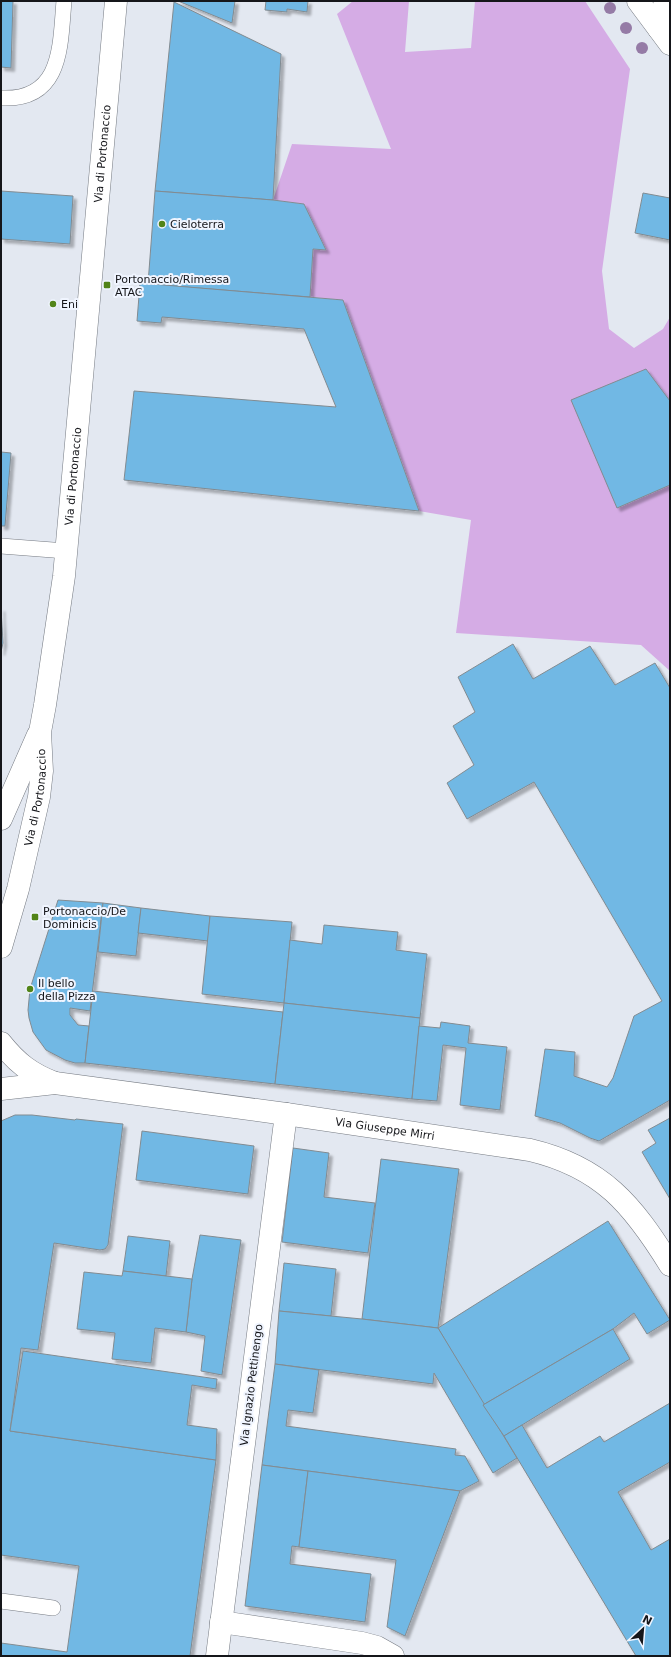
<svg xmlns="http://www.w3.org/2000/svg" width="671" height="1657" viewBox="0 0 671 1657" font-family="'DejaVu Sans',sans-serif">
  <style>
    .green { fill: #d5ace5 }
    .building { fill: #71b8e4; stroke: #828b91; filter: url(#shadow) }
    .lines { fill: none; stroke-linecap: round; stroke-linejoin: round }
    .lane-casing { stroke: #757a82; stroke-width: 16 }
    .street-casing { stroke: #757a82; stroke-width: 23 }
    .secondary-casing { stroke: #757a82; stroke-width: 23 }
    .lane { stroke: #fff; stroke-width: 15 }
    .street { stroke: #fff; stroke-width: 22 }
    .secondary { stroke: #fff; stroke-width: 22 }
    .tree { fill: #957ba6 }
    .poi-dot { fill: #528418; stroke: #f0f5ff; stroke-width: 1.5 }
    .labels { text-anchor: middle; stroke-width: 4; stroke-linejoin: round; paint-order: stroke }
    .street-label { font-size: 11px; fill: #15161a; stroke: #f0f5ff }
    .poi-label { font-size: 11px; fill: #15161a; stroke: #f0f5ff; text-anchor: start }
  </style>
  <defs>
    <filter id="shadow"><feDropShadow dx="3.5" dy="3.5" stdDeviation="1" flood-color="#0004"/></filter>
  </defs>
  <rect width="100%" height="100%" fill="#e3e8f1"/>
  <path class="green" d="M353,1h56l-4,51 66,-4 4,-47h110l45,68 -28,202 7,58 25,19 29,-19 7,-12v354l-29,-26 -185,-12 15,-113 -52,-9 -76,-211 -33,-3 3,-48 13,1 -22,-46 -31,-4 19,-56 99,5 -54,-135z"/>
  <g class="building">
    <path d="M1,1h12l-2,67 -10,-1z"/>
    <path d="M178,1h57l-3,22z"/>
    <path d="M266,1h42l-1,11 -20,-3v3l-22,-2z"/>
    <path d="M174,2l107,52 -8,146 -118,-9z"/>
    <path d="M1,191l72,5 -3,48 -69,-5z"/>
    <path d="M155,191l118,9 31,4 22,46 -13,-1 -3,48 -162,-13z"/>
    <path d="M643,193l27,5v42l-35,-7z"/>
    <path d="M140,283l203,17 76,211 -295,-31 10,-89 202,16 -32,-78 -142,-12 -1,6 -24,-2z"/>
    <path d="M646,369l24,32v84l-53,23 -46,-108z"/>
    <path d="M1,452l10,1 -6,73h-4z"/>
    <path d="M1,608l2,35 -2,9z"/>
    <path d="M513,644l20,35 57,-33 25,39 40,-22 15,25v412l-71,41 -9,-3 -30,-15 -25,-7 10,-67 30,3 -1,24 33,11 6,-9 21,-62 28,-15 -128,-219 -67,37 -20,-36 27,-18 -21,-39 22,-14 -17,-35z"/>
    <path d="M58,900l45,3 -13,108 -20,-3v7l8,10 11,1 -4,37h-10l-10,-3 -19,-10 -13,-18 -4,-14 -1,-8 2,-21z"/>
    <path d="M103,903l38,5 -5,48 -38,-4z"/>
    <path d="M141,908l69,8 -2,25 -70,-8z"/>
    <path d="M210,916l82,6 -8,81 -82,-9z"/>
    <path d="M324,925l74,7 -2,18 31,4 -7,64 -136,-15 6,-63 32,4z"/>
    <path d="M93,991l190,21 -8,72 -190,-21z"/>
    <path d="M284,1003l136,15 -8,81 -137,-15z"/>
    <path d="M441,1022l29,4 -2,17 39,4 -7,63 -40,-5 6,-57 -23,-3 -6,56 -25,-2 7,-73 21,2z"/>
    <path d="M15,1115h17l43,5 1,-1 47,5 -15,121 -3,4 -5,1 -46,-7 -16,107 -17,-2 -11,83 206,29 -26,196h-189v-13l66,9 12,-86 -78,-11v-434z"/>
    <path d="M670,1118v81l-28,-47 14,-9 -8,-13z"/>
    <path d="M142,1131l112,15 -6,48 -112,-14z"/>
    <path d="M293,1148l36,5 -5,44 51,6 -7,50 -86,-11z"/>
    <path d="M381,1159l78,10 -21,159 -76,-9z"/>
    <path d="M608,1221l62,99 -23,14 -13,-21 -21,16 -130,76 -45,-77z"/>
    <path d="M200,1235l41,5 -19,135 -21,-4 4,-35 -19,-4 6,-53z"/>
    <path d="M128,1236l42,5 -4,35 -43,-5z"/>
    <path d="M284,1263l52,6 -5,47 -52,-5z"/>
    <path d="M123,1271l69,8 -6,53 -31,-4 -4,35 -39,-4 3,-26 -38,-4 7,-57 38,4z"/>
    <path d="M279,1311l83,8 76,9 79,130 -24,15 -59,-100 -1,11 -158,-20z"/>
    <path d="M613,1329l17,30 -126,77 -21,-31z"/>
    <path d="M23,1351l194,28 -1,10 -24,-4 -5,40 30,4 -1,31 -206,-29z"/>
    <path d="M275,1364l44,6 -6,43 -25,-3 -2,16 170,23 -1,6 10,1 14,25 -19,10 -198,-26z"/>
    <path d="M670,1403v59l-52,30 33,58 19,-11v117h-34l-132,-220 18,-11 25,43 53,-32 4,6z"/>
    <path d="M262,1465l46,6 -9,76 -7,-1 -2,18 81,10 -6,48 -120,-16z"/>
    <path d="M308,1471l152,20 -55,145 -18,-9 9,-67 -97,-13z"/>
  </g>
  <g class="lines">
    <defs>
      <g id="lane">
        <path d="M1,98c62,3 59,-53 63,-97"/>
        <path d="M1,546l65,5"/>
        <path d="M1,1601l52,7"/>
      </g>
      <g id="street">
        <path d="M638,1l32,43"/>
        <path d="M659,29l6,-28"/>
        <path d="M1,1043c16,20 30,31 54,40"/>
        <path id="s1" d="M286,1114l244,36c72,17 103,55 140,115"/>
        <path d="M221,1622l141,21 15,4 16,9"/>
      </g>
      <g id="secondary">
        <path d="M1,819l37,-84"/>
        <path id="s2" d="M1,947l17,-58 21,-92 3,-26 -2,-39 5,-27 19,-129 52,-575"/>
        <path d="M1,1089l54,-6 231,31 -69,542"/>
      </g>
    </defs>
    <use href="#lane" class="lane-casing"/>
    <use href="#street" class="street-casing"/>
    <use href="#secondary" class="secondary-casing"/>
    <use href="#lane" class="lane"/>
    <use href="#street" class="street"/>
    <use href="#secondary" class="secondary"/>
  </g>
  <g class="tree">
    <circle cx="610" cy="8" r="6"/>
    <circle cx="626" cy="28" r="6"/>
    <circle cx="642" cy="48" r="6"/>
  </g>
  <g class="poi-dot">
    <circle cx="162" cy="224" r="4"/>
    <rect x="103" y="281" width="8" height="8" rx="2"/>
    <circle cx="53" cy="304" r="4"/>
    <rect x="31" y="913" width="8" height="8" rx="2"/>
    <circle cx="30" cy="989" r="4"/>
  </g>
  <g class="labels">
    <g class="street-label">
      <text dy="4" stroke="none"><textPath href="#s2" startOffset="802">Via di Portonaccio</textPath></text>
      <text dy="4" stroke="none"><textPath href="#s2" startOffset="478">Via di Portonaccio</textPath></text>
      <text dy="4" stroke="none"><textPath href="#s2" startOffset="154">Via di Portonaccio</textPath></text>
      <text dy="4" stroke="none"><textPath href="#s1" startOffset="100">Via Giuseppe Mirri</textPath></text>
      <text transform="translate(251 1385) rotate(-83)" y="4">Via Ignazio Pettinengo</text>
    </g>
    <g class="poi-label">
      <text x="170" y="228">Cieloterra</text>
      <text x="115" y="283">Portonaccio/Rimessa<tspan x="115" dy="13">ATAC</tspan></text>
      <text x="61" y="308">Eni</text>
      <text x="43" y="915">Portonaccio/De<tspan x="43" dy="13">Dominicis</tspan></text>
      <text x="38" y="987">Il bello<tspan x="38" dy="13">della Pizza</tspan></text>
    </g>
  </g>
  <rect width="671" height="1657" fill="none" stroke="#15161a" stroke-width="4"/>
  <g transform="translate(643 1629) rotate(26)" stroke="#f0f5ff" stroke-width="3" paint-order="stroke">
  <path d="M0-3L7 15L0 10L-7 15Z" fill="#15161a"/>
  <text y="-6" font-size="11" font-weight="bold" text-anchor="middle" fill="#15161a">N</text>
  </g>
</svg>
